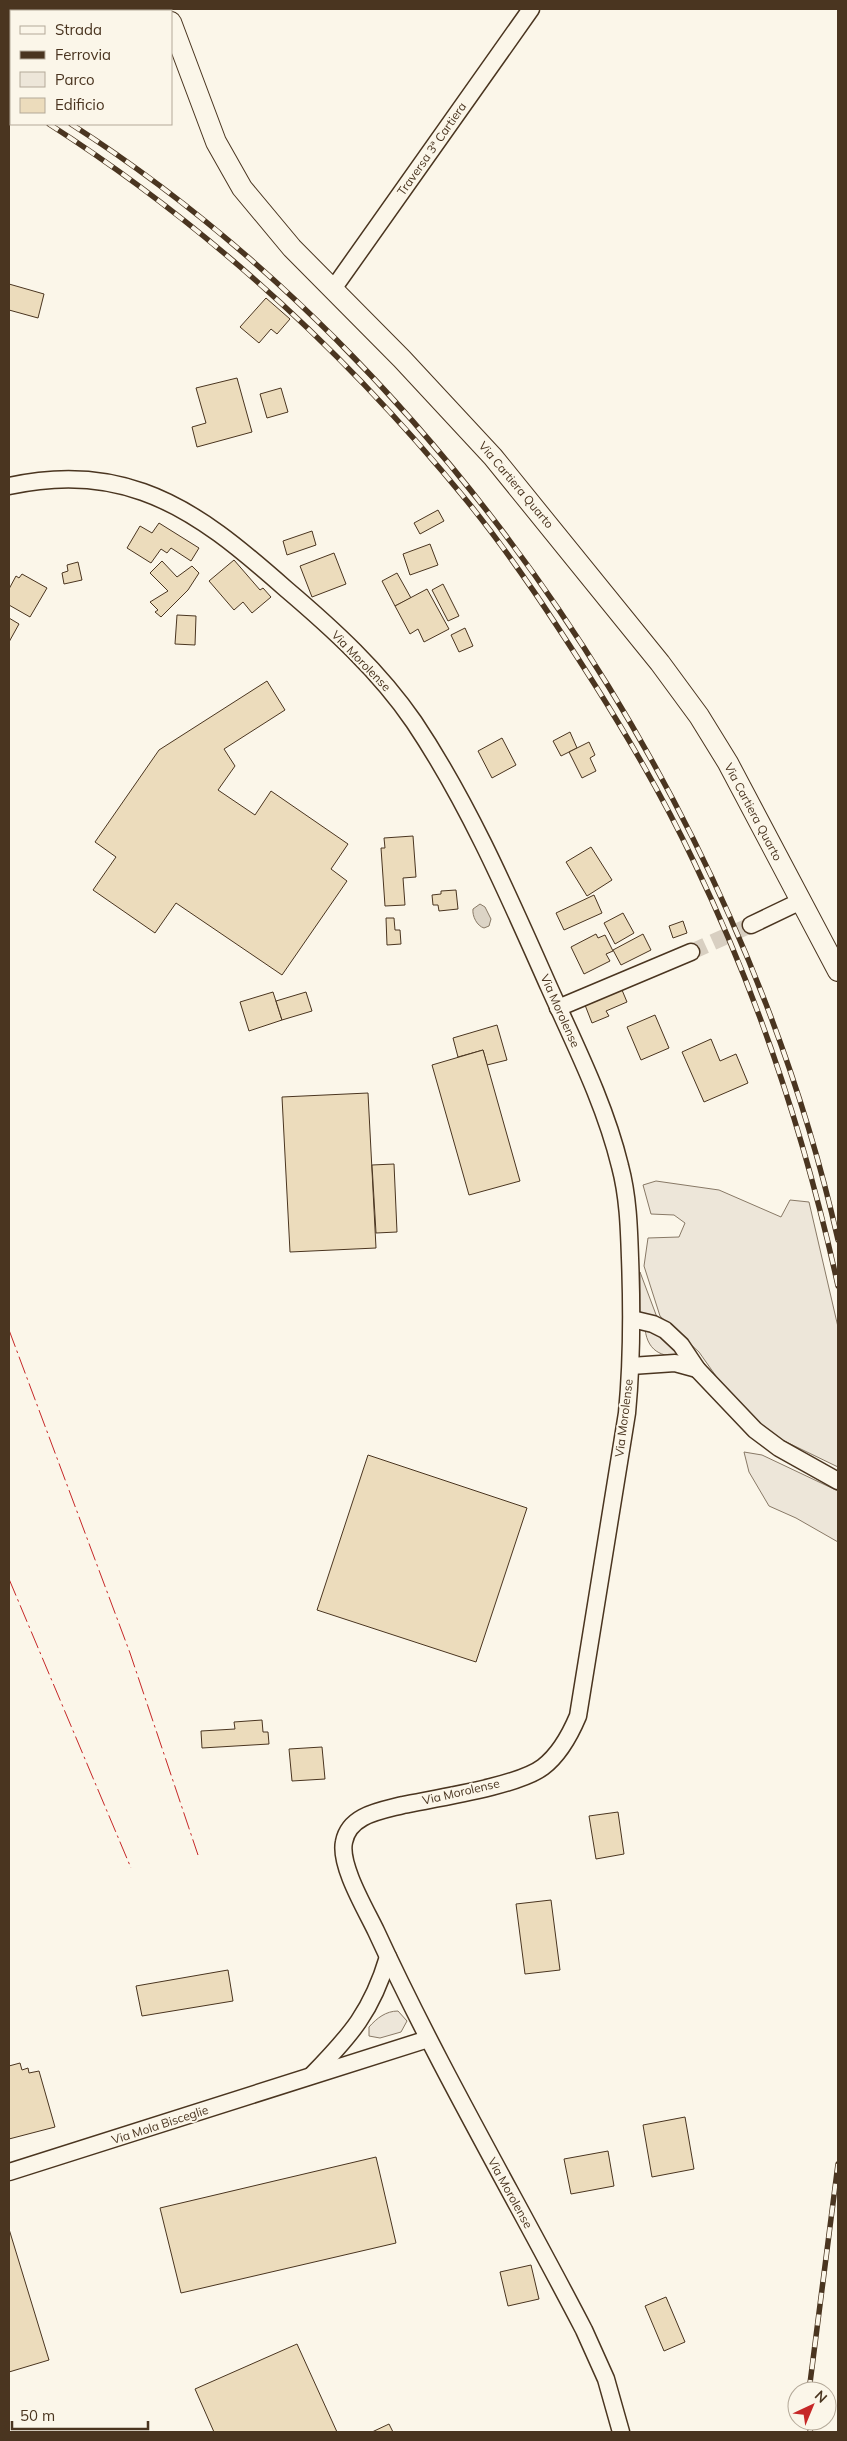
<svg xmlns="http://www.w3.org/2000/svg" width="847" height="2441" viewBox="0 0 847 2441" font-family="Mulish,sans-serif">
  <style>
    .green { fill: #ede6d9; stroke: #887966 }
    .water { fill: #dcd4c6; stroke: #887966 }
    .building { fill: #ecdcbc; stroke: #4a3520 }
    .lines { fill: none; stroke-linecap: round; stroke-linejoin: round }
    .minor-tunnel { stroke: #d8cfc1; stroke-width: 16; stroke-dasharray: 16 8; stroke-linecap: butt }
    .minor-casing { stroke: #4a3520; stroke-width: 19 }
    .tertiary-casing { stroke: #4a3520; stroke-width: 22 }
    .minor { stroke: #fbf6e9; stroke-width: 16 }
    .tertiary { stroke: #fbf6e9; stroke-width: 20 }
    .rail-casing { stroke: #4a3520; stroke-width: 5.5 }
    .rail { stroke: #fbf6e9; stroke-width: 4; stroke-dasharray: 11; stroke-linecap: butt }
    .power { stroke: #c62828; stroke-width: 1; stroke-dasharray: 18 4 2.5 4; stroke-linecap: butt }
    .labels { text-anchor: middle; stroke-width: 4; stroke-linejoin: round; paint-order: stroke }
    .street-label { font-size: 12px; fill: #4a3520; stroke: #fbf6e9 }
  </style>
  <rect width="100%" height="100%" fill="#fbf6e9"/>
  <g class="green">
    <path d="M656,1181l63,9 62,27 9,-17 19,2 29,125v140l-62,-30 -41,-34 -36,-51 -39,-36 -16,-50 4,-28 31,-1 6,-14 -11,-8 -23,-1 -8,-29z"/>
    <path d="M640,1272l18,48 -18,-8z"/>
    <path d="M645,1329l9,1 33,26c-22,2 -39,-2 -42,-27z"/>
    <path d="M744,1452l18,3 76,36v51l-42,-24 -27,-12 -20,-34z"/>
    <path d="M398,2011l9,10 -6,11 -21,6 -11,-2v-9c8,-9 17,-16 29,-16z"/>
  </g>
  <path class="water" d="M480,904l5,3 6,12 -2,7 -5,2c-7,-2 -12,-12 -11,-19z"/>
  <g class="building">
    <path d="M9,284l35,10 -6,24 -29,-8z"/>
    <path d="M266,298l24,21 -13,15 -6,-5 -12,14 -19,-16z"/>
    <path d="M237,378l15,54 -55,15 -5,-20 14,-4 -10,-35z"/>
    <path d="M281,388l7,24 -21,6 -7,-24z"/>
    <path d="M438,510l6,11 -24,13 -6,-11z"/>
    <path d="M159,523l40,25 -8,13 -20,-13 -4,5 -6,-4 -10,14 -24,-15 13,-22 12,7z"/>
    <path d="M312,531l4,14 -29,10 -4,-14z"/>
    <path d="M430,544l8,21 -28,10 -7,-21z"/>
    <path d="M334,553l12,31 -34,13 -12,-31z"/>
    <path d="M234,560l26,30 3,-2 8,9 -19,16 -9,-11 -9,8 -25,-29z"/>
    <path d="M162,561l15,16 15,-11 7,7 -11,17 -27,27 -6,-5 3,-2 -8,-8 18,-11 -18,-18z"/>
    <path d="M78,562l4,18 -18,4 -2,-11 6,-2 -1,-6z"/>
    <path d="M397,573l14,25 -16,8 -13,-25z"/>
    <path d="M22,574l25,14 -17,29 -21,-12v-16l7,-13 3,2z"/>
    <path d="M443,584l16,32 -11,5 -16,-31z"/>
    <path d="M427,589l22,40 -25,13 -6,-13 -8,5 -15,-28z"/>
    <path d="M177,615l19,1 -1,29 -20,-1z"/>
    <path d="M9,618l10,6 -10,18z"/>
    <path d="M465,628l8,18 -14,6 -8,-17z"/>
    <path d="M267,681l18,29 -61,39 11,17 -17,24 37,25 16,-24 77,53 -17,25 16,12 -65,94 -106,-72 -21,30 -62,-43 23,-33 -21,-15 64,-92z"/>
    <path d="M570,732l7,16 -16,8 -8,-15z"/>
    <path d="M502,738l14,27 -24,13 -14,-27z"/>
    <path d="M589,742l6,13 -5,3 6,13 -14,7 -13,-26z"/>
    <path d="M413,836l3,41 -13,1 2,27 -20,1 -4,-58h4l-1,-10z"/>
    <path d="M591,847l21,33 -25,16 -21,-34z"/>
    <path d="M456,890l2,19 -19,2 -1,-6h-5l-1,-10 9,-1v-3z"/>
    <path d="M594,895l8,18 -38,17 -8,-17z"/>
    <path d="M623,913l11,20 -19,11 -11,-21z"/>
    <path d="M386,918h8l1,12h5l1,14 -14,1z"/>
    <path d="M683,921l4,12 -14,5 -4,-12z"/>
    <path d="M596,934l2,4 7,-3 8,16 -7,3 4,7 -26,13 -13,-27z"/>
    <path d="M643,934l8,16 -30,15 -8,-15z"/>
    <path d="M622,990l5,12 -21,9 3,5 -17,7 -7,-18z"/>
    <path d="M273,992l9,28 -33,11 -9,-29z"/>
    <path d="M306,992l6,19 -30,9 -6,-19z"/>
    <path d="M655,1015l14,33 -28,12 -14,-33z"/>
    <path d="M497,1025l10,35 -20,5 -4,-15 -25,7 -5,-19z"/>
    <path d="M711,1039l9,22 16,-7 12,29 -44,19 -22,-50z"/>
    <path d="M483,1050l37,131 -51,14 -37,-130z"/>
    <path d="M368,1093l8,155 -86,4 -8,-155z"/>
    <path d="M394,1164l3,68 -21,1 -4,-68z"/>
    <path d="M368,1455l159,53 -51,154 -159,-52z"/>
    <path d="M262,1720l1,12h5l1,12 -67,4 -1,-17 34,-2 -1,-7z"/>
    <path d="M322,1747l3,32 -33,2 -3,-32z"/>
    <path d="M618,1812l6,42 -28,5 -7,-43z"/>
    <path d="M551,1900l9,70 -35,4 -9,-70z"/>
    <path d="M228,1970l5,31 -91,15 -6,-30z"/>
    <path d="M20,2063l2,7 6,-2 1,5 10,-2 16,56 -46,12v-73z"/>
    <path d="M685,2117l9,52 -42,8 -9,-52z"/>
    <path d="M608,2151l6,35 -43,8 -7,-35z"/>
    <path d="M376,2157l20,86 -215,50 -21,-85z"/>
    <path d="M9,2229l40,131 -40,12z"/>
    <path d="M531,2265l8,34 -31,7 -8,-34z"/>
    <path d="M666,2297l19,45 -21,9 -19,-45z"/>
    <path d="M297,2344l40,88h-123l-19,-43z"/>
    <path d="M389,2424l4,8h-21z"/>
  </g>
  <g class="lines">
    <path class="minor-tunnel" d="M691,952l60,-27"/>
    <defs>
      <g id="minor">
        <path d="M333,289l198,-280"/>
        <path d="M9,486c45,-10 90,-10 134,6 54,19 100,59 143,97 47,40 93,82 128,133 55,82 95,175 135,265 26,58 56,117 71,179 8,30 9,61 10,92 2,52 2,103 -3,155l-49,303c-8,19 -18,38 -35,51 -25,19 -106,31 -140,38 -23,6 -54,10 -59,37 -5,23 22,68 32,89 63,137 139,266 208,399l22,49 15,53"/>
        <path d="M751,925l50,-24"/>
        <path d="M558,1008l133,-56"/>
        <path d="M632,1319l21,5 12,6 16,15 16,24 58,61 24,18 59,33"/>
        <path d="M631,1366l44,-3 22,6"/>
        <path d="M312,2075c39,-40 60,-64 76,-118"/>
        <path d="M9,2172l419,-133"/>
      </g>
      <path id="tertiary" d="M171,22l45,120 26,46 50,60 110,111 91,98 167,206 39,53 29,47 110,208"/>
    </defs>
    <use href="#minor" class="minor-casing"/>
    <use href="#tertiary" class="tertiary-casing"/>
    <use href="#minor" class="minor"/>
    <use href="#tertiary" class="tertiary"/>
    <defs>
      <g id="rail">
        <path d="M9,84l2,2"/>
        <path d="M9,98l2,1"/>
        <path d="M49,124c159,102 299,231 418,377 47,58 88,121 128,184 36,57 70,116 99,177 65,135 112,278 144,424"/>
        <path d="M71,124c376,241 669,682 767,1116"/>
        <path d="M809,2391l29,-227"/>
        <path d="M810,2432l2,-11"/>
      </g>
    </defs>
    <use href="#rail" class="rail-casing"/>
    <use href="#rail" class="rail"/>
    <g class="power">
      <path d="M9,1330l121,323 68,202"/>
      <path d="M9,1579l122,289"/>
    </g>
  </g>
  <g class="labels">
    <g class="street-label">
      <text transform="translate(432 149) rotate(-55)" y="4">Traversa 3ª Cartiera</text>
      <text transform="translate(516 485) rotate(50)" y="4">Via Cartiera Quarto</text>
      <text transform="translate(361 661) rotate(46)" y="4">Via Morolense</text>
      <text transform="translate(753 812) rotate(62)" y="4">Via Cartiera Quarto</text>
      <text transform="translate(560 1011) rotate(66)" y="4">Via Morolense</text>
      <text transform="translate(624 1418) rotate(-83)" y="4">Via Morolense</text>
      <text transform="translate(461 1792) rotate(-13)" y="4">Via Morolense</text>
      <text transform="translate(160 2125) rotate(-18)" y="4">Via Mola Bisceglie</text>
      <text transform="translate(510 2193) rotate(61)" y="4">Via Morolense</text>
    </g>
  </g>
  <rect width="847" height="2441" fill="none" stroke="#4a3520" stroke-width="20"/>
  <rect x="10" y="10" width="162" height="115" fill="#fbf6e9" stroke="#b4a999"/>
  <rect x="20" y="26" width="25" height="8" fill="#fbf6e9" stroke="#b4a999"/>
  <text x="55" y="35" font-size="15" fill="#4a3520">Strada</text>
  <rect x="20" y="51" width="25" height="8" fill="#4a3520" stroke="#b4a999"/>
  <text x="55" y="60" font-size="15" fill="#4a3520">Ferrovia</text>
  <rect x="20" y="72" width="25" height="15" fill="#ede6d9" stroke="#b4a999"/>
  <text x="55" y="85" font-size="15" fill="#4a3520">Parco</text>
  <rect x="20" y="98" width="25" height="15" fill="#ecdcbc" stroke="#b4a999"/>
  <text x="55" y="110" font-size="15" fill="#4a3520">Edificio</text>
  <g transform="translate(812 2406) rotate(44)"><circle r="24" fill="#fbf6e9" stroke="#b4a999"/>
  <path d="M0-4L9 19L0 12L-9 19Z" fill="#c62828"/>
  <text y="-8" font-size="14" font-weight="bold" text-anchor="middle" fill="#4a3520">N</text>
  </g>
  <path d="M12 2421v8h136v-8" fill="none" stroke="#4a3520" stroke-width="2.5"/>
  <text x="20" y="2421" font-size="15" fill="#4a3520" stroke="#fbf6e9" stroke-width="4" paint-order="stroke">50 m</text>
</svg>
